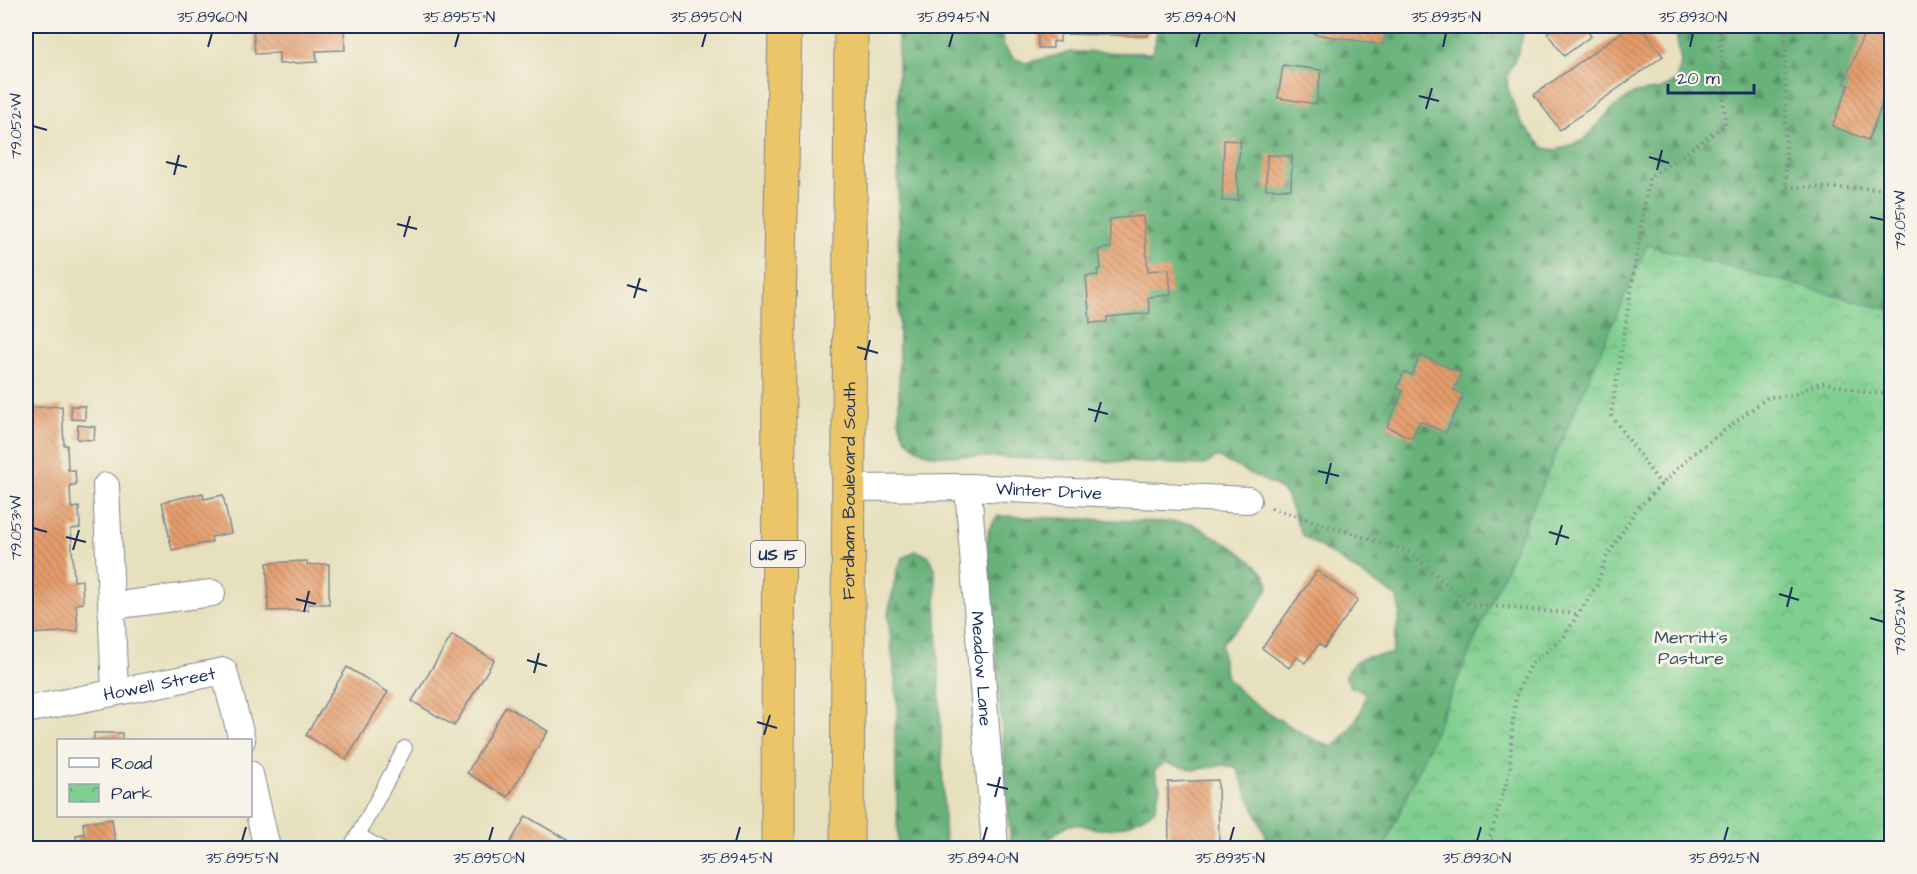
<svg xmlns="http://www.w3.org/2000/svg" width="1917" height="874" viewBox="0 0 1917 874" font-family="'Architects Daughter',sans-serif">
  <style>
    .forest { fill: url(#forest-firs); stroke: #41706c; stroke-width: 1.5 }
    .park { fill: url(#park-crowns); stroke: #4d7f76; stroke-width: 1.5 }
    .building { fill: url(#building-back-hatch) }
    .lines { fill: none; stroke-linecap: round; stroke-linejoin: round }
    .lane-casing { stroke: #81888e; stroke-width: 16 }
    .street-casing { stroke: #81888e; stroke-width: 28 }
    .highway-casing { stroke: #81888e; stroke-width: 35 }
    .path { stroke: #81888e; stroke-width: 4; stroke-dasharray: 1.5 4.5; stroke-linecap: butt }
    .lane { stroke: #fff; stroke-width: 14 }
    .street { stroke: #fff; stroke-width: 26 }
    .highway { stroke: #ecc569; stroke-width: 33 }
    .ticks { fill: none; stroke: #1b2f5e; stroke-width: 2 }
    .labels { text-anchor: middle; stroke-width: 6; stroke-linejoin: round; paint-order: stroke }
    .shield { fill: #f7f3e8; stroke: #5d6a87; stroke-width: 1.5 }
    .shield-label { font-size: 16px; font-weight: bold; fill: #1b2f5e }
    .street-label { font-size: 18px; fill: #1b2f5e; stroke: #f7f3e8 }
    .park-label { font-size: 18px; fill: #34576a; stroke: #f7f3e8 }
    .neatline { fill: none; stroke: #1b2f5e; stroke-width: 2 }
    .ticks-label { font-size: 15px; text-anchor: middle; fill: #1b2f5e }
  </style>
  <defs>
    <pattern id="forest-firs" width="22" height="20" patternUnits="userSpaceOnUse" patternTransform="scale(1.5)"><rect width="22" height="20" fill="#67b27a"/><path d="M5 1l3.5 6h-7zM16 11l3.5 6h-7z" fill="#549167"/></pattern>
    <pattern id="park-crowns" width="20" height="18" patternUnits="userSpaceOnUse" patternTransform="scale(1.5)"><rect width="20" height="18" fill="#7fcf8f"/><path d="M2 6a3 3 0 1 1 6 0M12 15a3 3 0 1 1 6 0" fill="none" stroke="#67a878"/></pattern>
    <pattern id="building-back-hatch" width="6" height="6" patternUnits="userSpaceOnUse" patternTransform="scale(1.5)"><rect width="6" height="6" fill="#e59c6a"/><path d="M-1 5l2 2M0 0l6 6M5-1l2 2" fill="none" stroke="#b9805a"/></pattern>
  </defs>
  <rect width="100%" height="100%" fill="#f7f3e8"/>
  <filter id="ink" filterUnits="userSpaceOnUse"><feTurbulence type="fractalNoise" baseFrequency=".0167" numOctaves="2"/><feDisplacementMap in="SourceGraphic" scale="12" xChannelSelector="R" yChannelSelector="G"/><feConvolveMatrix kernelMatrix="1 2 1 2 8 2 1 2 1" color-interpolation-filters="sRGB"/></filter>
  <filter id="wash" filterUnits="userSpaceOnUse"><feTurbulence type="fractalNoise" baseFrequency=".008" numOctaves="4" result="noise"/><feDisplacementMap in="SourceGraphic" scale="24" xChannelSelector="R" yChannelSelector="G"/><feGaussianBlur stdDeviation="1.35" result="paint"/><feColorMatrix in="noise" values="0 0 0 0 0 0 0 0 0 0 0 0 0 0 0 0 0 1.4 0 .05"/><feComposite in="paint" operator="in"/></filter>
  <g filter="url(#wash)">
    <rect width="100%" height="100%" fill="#e7e0bd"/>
    <g class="forest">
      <path d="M898,26h102l4,20 9,12 13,5 45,-11 82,1 5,-27h367l-6,24 -12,27 1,12 13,34 23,25 13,2 27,-10 28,-31 23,-16 27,-4 14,-8 5,-18 -6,-37h216v822h-620l-35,-81 -13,-2 -29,5 -29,-7 -11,8 6,17 -5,21c-15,11 -37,22 -57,20 -9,-1 -20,-7 -28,-4 -12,3 -21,15 -29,23l-30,-1 -24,-304 2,-14 8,-13 194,7 42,24 23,18 9,10 4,11 -14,24 -34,34c2,9 1,20 4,29 9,23 83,67 108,74 15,-14 32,-34 32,-55l-15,-5 -5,-12c11,-20 26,-19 47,-21l8,-42 -3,-15 -95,-62 -16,-40 -10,-9 -59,-29 -12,8 -274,-10c-20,-8 -28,-14 -32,-36z"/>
      <path d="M915,551l13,4 7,13 10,280h-47l-3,-120 3,-19 -10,-95 9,-44 6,-12z"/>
    </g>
    <path class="park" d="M1647,245l244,65v538h-507z"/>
    <g id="blocks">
      <g class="building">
        <path d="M253,26h91l1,24 -29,1 1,11 -38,2v-11l-24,1z"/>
        <path d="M1021,26h127v10l-88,-2v8l-7,-1v7h-15v-16h-17z"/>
        <path d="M1316,26h71l-4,19 -69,-11z"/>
        <path d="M1557,26h27l7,10 -27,20 -17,-23z"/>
        <path d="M1630,26h11l22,30 -103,74 -26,-35z"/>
        <path d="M1867,26l25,2v60l-3,-1 -21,53 -36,-14 17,-41 -5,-2z"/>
        <path d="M1283,65l38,5 -5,34 -38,-6z"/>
        <path d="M1224,140l17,1 -4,31 1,28 -16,1z"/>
        <path d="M1267,155l25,1 -1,33h-25z"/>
        <path d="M1143,216l5,55 21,-2 2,26 -23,2 2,16 -43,4v5l-17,1 -4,-47 12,-1 -1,-5 4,-1 -2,-20 12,-1 -2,-29z"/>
        <path d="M1420,355l41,18 -7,17 9,5 -17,38 -26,-12 -8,17 -25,-11 16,-36 -6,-3 7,-16 8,3z"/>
        <path d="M62,406l2,39h3l1,25h7l1,15h-6l1,23 8,-1 1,21 -9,1 3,52 8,-1 1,23 -7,1 2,27 -49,3 -3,-63v-163z"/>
        <path d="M71,406h14v14l-14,-1z"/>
        <path d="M78,425l17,2 -1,13 -17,-1z"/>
        <path d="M203,493l1,6 19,-4 8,38 -20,4 1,5 -40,8 -10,-48z"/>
        <path d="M307,561v4l22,-1v40h-21v6l-40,1 -1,-48z"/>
        <path d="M1317,571l41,29 -34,48 -5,-4 -14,19 -8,-6 -8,11 -27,-20z"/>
        <path d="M452,635l42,25 -40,66 -42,-25z"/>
        <path d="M347,667l41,25 -42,68 -40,-25z"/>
        <path d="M506,706l42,25 -40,66 -41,-24z"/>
        <rect x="94" y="733" width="28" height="7"/>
        <path d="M1218,780l1,68 -50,-2 -1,-64z"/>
        <path d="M526,816l41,24 -5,8h-55z"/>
        <path d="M112,819l4,29h-39l-1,-13 8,-1 -1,-11z"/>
      </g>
    </g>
  </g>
  <g filter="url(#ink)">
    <use href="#blocks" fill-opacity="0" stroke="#81888e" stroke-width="1.5"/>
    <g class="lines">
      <defs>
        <g id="lane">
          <path d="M358,835l47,-87"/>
          <path d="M350,848l8,-13 22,13"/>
        </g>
        <g id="street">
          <path d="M106,486l9,206"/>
          <path id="s1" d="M968,487l27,361"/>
          <path id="s2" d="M849,488l119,-1 280,13"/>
          <path d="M112,606l100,-13"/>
          <path id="s3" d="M26,710l198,-39 18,69"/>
          <path d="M250,774l17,74"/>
        </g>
        <g id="highway">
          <path d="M778,848l1,-538 6,-284"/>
          <path id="s4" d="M847,848l4,-822"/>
        </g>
      </defs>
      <use href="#lane" class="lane-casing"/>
      <use href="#street" class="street-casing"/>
      <use href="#highway" class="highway-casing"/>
      <g class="path">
        <path d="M1785,26l1,161 106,2"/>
        <path d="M1661,485l-50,-70 38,-237 76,-53 -5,-99"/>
        <path d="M1271,508l137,43 61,53 108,10"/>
        <path d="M1491,840l22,8"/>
        <path d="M1487,848l23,-78 2,-42 4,-32 5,-12 9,-19 33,-27 34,-53 9,-27 30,-48 52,-52 80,-61 25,-2 29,-13 48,11h22"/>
      </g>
      <use href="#lane" class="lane"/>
      <use href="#street" class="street"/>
      <use href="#highway" class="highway"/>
    </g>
  </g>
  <path class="ticks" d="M208,47l4,-14M455,47l4,-14M702,47l4,-14M949,47l4,-14M1196,47l4,-14M1443,47l3,-14M1690,47l3,-14M1419,96l20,5M1426,109l6,-21M33,126l14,4M1649,157l20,6M166,162l21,5M1657,170l5,-20M174,175l5,-20M1870,217l14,3M397,224l20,5M404,237l6,-21M627,285l20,6M634,298l6,-20M857,347l21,6M865,360l5,-20M1088,409l20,5M1095,422l6,-20M1318,471l21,5M1326,484l5,-21M33,528l14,4M1549,532l20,6M66,537l20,5M1556,545l6,-20M73,550l6,-20M1779,594l20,6M296,599l20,5M1787,607l5,-20M304,612l5,-21M1870,618l14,4M527,660l20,6M534,673l5,-20M757,722l20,6M764,735l6,-20M987,784l21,5M995,797l5,-20M242,841l4,-14M489,841l4,-14M736,841l4,-14M983,841l4,-14M1230,841l4,-14M1477,841l4,-14M1724,841l4,-14"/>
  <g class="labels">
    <rect class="shield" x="751" y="541" width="54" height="26" rx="4.5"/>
    <g class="shield-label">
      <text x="778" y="560">US 15</text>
    </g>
    <g class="street-label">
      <text dy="6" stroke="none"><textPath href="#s2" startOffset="200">Winter Drive</textPath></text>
      <text dy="6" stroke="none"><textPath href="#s4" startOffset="357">Fordham Boulevard South</textPath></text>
      <text dy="6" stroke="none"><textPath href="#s1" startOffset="182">Meadow Lane</textPath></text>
      <text dy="6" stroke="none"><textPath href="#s3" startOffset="136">Howell Street</textPath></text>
    </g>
    <g class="park-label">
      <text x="1691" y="643">Merritt's<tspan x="1691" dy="21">Pasture</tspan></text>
    </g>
  </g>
  <rect width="1917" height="874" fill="none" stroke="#f7f3e8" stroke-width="66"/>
  <rect x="57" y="739" width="195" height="78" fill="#f7f3e8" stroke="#9fa5b1" stroke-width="1.5"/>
  <rect x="69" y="758" width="30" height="9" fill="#ffffff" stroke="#9fa5b1" stroke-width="1.5"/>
  <text x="111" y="769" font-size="18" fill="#1b2f5e">Road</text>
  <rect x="69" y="784" width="30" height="18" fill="url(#park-crowns)" stroke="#9fa5b1" stroke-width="1.5"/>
  <text x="111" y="799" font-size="18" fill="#1b2f5e">Park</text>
  <path d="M1668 84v9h86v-9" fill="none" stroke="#1b2f5e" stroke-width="3"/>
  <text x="1677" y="84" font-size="18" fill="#1b2f5e" stroke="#f7f3e8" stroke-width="4.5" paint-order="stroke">20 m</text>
  <rect x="33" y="33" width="1851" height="808" class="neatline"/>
  <g class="ticks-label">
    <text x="212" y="22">35.8960°N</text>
    <text x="459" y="22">35.8955°N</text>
    <text x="706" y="22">35.8950°N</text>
    <text x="953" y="22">35.8945°N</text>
    <text x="1200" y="22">35.8940°N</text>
    <text x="1446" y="22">35.8935°N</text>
    <text x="1693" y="22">35.8930°N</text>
    <text transform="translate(16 126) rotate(-90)" y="5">79.052°W</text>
    <text transform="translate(1900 220) rotate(-90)" y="5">79.051°W</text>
    <text transform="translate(16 528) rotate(-90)" y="5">79.053°W</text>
    <text transform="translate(1900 622) rotate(-90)" y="5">79.052°W</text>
    <text x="242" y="863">35.8955°N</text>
    <text x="489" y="863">35.8950°N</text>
    <text x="736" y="863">35.8945°N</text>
    <text x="983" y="863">35.8940°N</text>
    <text x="1230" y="863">35.8935°N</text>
    <text x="1477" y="863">35.8930°N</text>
    <text x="1724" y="863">35.8925°N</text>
  </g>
</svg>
